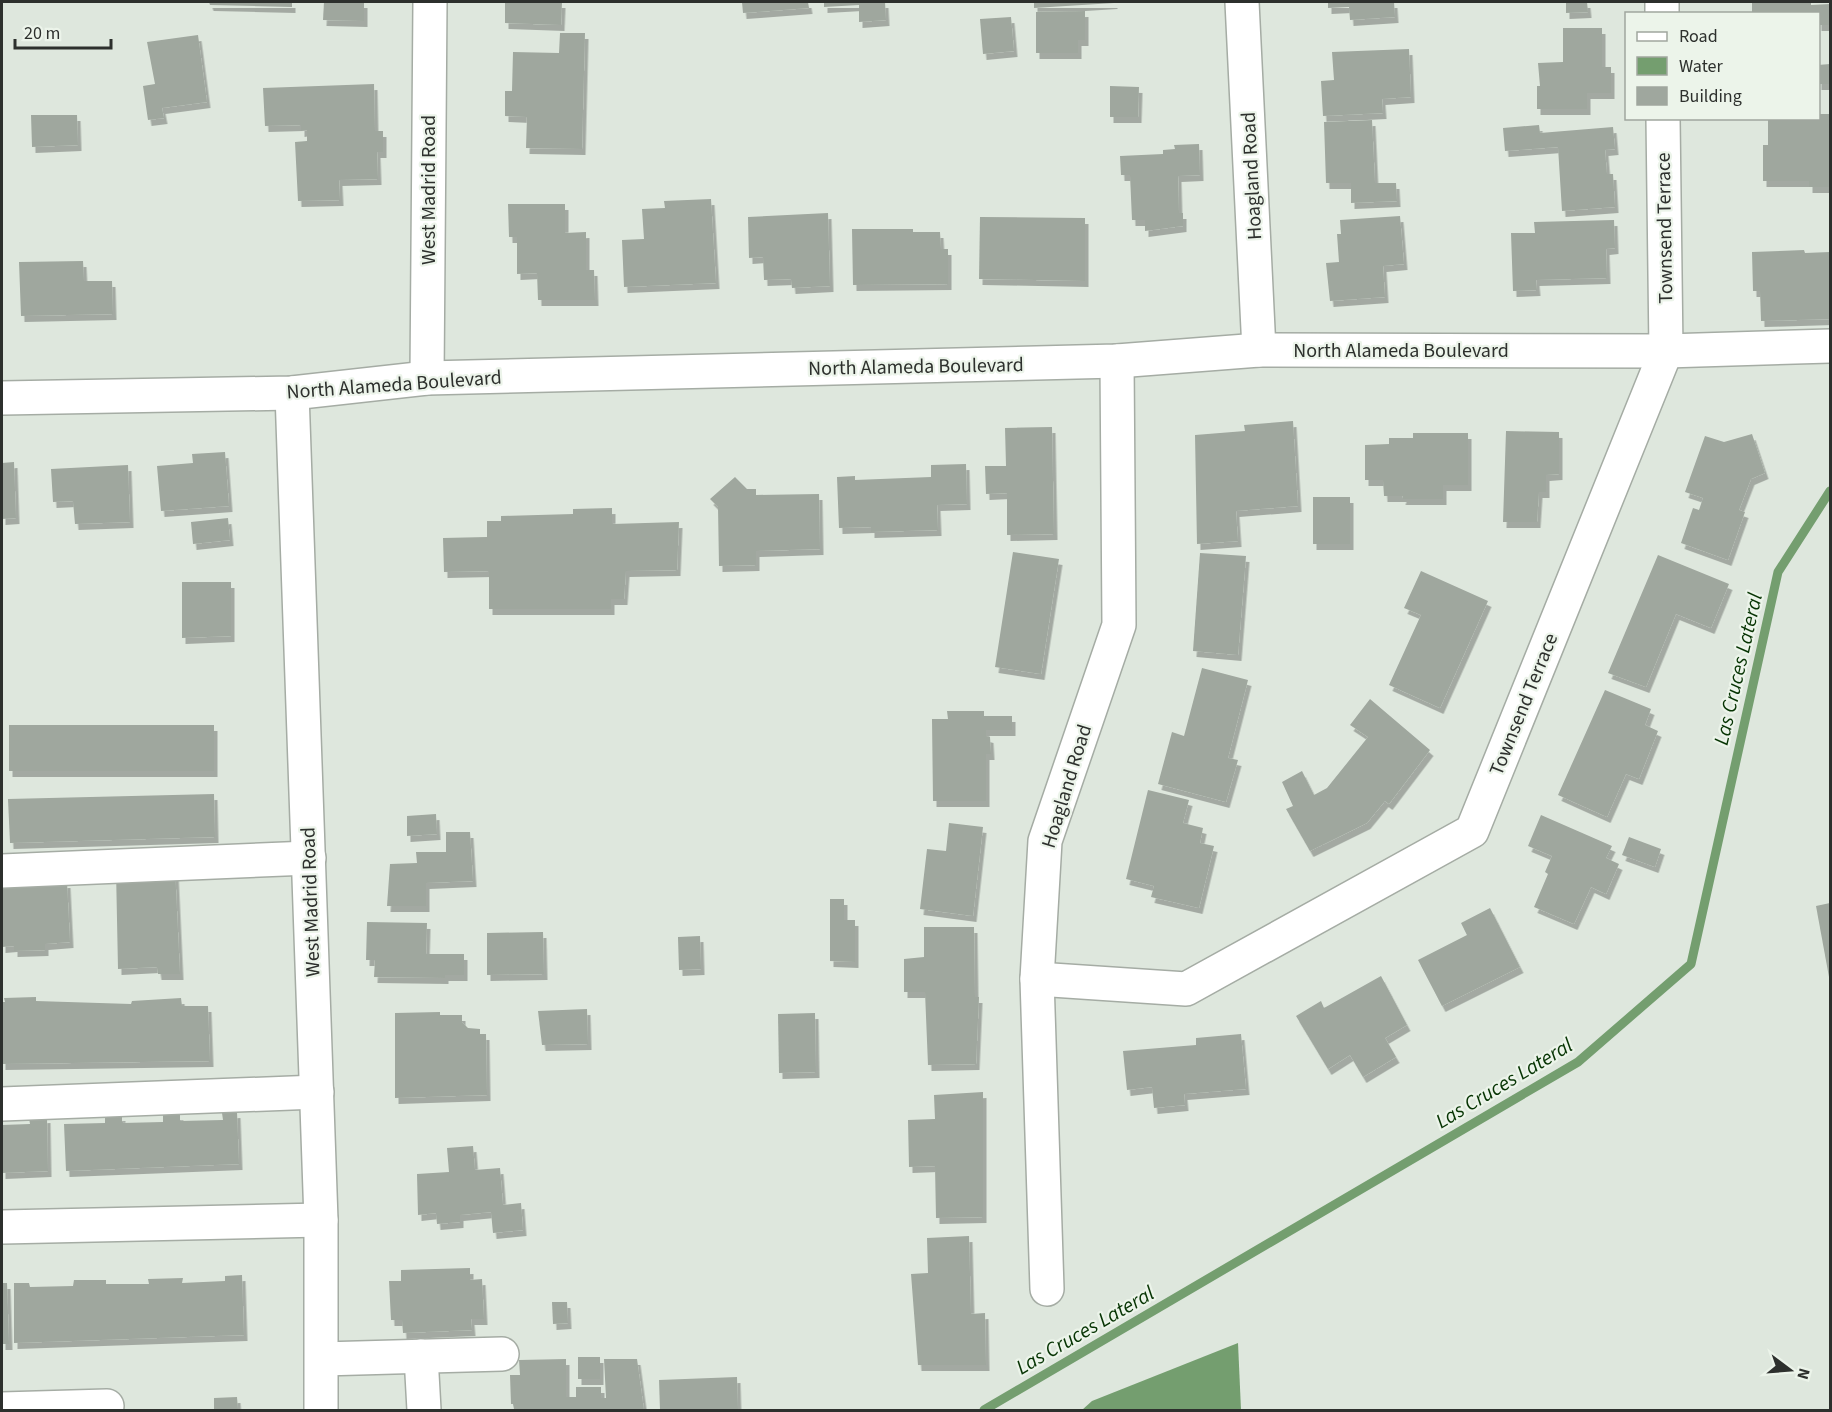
<svg xmlns="http://www.w3.org/2000/svg" width="1832" height="1412" viewBox="0 0 1832 1412" font-family="'Source Sans 3',sans-serif">
  <style>
    .water { fill: #749e6f }
    .lines { fill: none; stroke-linecap: round; stroke-linejoin: round }
    .stream { stroke: #749e6f; stroke-width: 9 }
    .building { fill: #9fa79e; filter: url(#shadow) }
    .minor-casing { stroke: #a5aca4; stroke-width: 36 }
    .minor { stroke: #fff; stroke-width: 33 }
    .labels { text-anchor: middle; stroke-width: 4.5; stroke-linejoin: round; paint-order: stroke }
    .street-label { font-size: 20px; fill: #2d302d; stroke: #ecf4ea }
    .water-label { font-size: 21px; font-style: italic; fill: #063403; stroke: #ecf4ea }
  </style>
  <defs>
    <filter id="shadow"><feDropShadow dx="3.5" dy="6" stdDeviation="0" flood-color="#0004"/></filter>
  </defs>
  <rect width="100%" height="100%" fill="#dee7dd"/>
  <path class="water" d="M1238,1343l3,67h-159l10,-9z"/>
  <g class="lines">
    <path class="stream" d="M984,1410l594,-348 113,-98 87,-392 52,-81"/>
  </g>
  <g class="building">
    <path d="M209,2h83v5l-82,-2z"/>
    <path d="M324,2h40v19l-41,-1z"/>
    <path d="M505,2h57l-1,23 -56,-2z"/>
    <path d="M742,2h66l1,6 -66,5z"/>
    <path d="M824,2h61l1,18 -27,2v-17l-35,2z"/>
    <path d="M1034,2h80v1l-80,5z"/>
    <path d="M1328,2h66l1,15 -45,3 -1,-13 -21,1z"/>
    <path d="M1566,2h21l1,10 -22,1z"/>
    <path d="M1811,2v3l19,-1v21h-12v-11h-66v-11z"/>
    <path d="M1085,11v29h-7v13h-42v-41z"/>
    <path d="M1011,17l3,34 -31,3 -3,-35z"/>
    <path d="M1563,28h39v39h9v26h-24v16h-50v-23h3l-2,-23 25,-1z"/>
    <path d="M560,33h25l-3,116 -56,-1 1,-31 -22,-1v-25h7l1,-39 46,1z"/>
    <path d="M198,35l9,67 -45,6 2,10 -16,2 -5,-34 12,-2 -8,-42z"/>
    <path d="M1409,49l2,48 -29,2 1,14 -60,3 -2,-35 13,-1 -2,-28z"/>
    <path d="M1830,64v20h-12v-19z"/>
    <path d="M374,84l1,47h8v21h-6l1,27 -39,1 1,20 -42,1 -3,-59 12,-1v-11l-6,1v-6l-36,1 -2,-38z"/>
    <path d="M1110,86l29,1 -1,30h-28z"/>
    <path d="M1818,114h12v73h-21v-6h-46v-36h5v-27h50z"/>
    <path d="M31,115h46l1,30 -46,2z"/>
    <path d="M1372,120l3,63h21l1,18 -46,2v-20h-25l-2,-61z"/>
    <path d="M1539,125l1,8 73,-6 2,22 -10,1 2,24h6l2,33 -53,4 -4,-64 -53,4 -2,-23z"/>
    <path d="M1199,144l1,31 -22,1 1,37h4v13l-38,5v-11h-13l-2,-45h-9l-1,-19 43,-2v-4l12,-1 -1,-4z"/>
    <path d="M711,199l5,84 -92,4 -2,-47 22,-1 -2,-30 23,-1 -1,-7z"/>
    <path d="M508,204h57v29l21,-1v38h8l1,30h-57l-1,-27 -20,1v-37h-8z"/>
    <path d="M828,213l2,73 -38,2 -1,-9 -27,1 -1,-23 -14,1 -1,-41z"/>
    <path d="M1400,216l4,48 -21,2 2,31 -55,4 -4,-38 13,-1 -2,-28h4l-1,-14z"/>
    <path d="M980,217l105,1v63l-106,-2z"/>
    <path d="M1614,220l1,28 -9,1 1,29 -71,2 1,10 -24,1 -2,-58h24l-1,-11z"/>
    <path d="M852,229h61v3h27l1,17h7v35l-95,1z"/>
    <path d="M1804,250l1,3 25,-1v67l-69,2 -1,-30h-7l-1,-39z"/>
    <path d="M83,261l1,20h28l1,33 -92,2 -2,-54z"/>
    <path d="M1293,421l5,85 -62,5 2,30 -41,3 -2,-109 50,-4 -1,-6z"/>
    <path d="M1052,427l2,107 -47,1v-42l-21,1 -1,-28h21l-1,-38z"/>
    <path d="M1506,431l53,1v42l-13,1v17h-7l-2,30h-34z"/>
    <path d="M1413,433h55v52h-25v14h-41l1,-3h-19l-1,-16h-18v-35l24,-1v-6h24z"/>
    <path d="M1752,434l13,39 -14,6 -12,31 6,2 -17,48 -47,-17 12,-35 6,2 4,-12 -18,-6 20,-56 19,6z"/>
    <path d="M225,452l4,54 -68,5 -4,-45 36,-3 -1,-9z"/>
    <path d="M14,462l2,56 -14,1v-56z"/>
    <path d="M966,464l1,40 -30,1 1,25 -67,2v-5l-32,1 -2,-51 18,-1v4l76,-3v-12z"/>
    <path d="M128,465l2,57 -55,2 -2,-23 -20,1 -2,-33z"/>
    <path d="M735,477l12,12h9v6l63,-1 1,55 -64,2v14l-37,1 -1,-59 -8,-8z"/>
    <rect x="1313" y="497" width="37" height="47"/>
    <path d="M612,508v16l67,-2 -2,48 -51,1 -2,28h-13v10h-122v-38l-45,1 -1,-34 44,-1v-16h14v-5l72,-2v-5z"/>
    <path d="M228,518l2,22 -37,4 -2,-22z"/>
    <path d="M1013,552l46,7 -18,115 -46,-7z"/>
    <path d="M1200,553l46,3 -8,99 -45,-4z"/>
    <path d="M1658,555l71,29 -18,44 -35,-14 -30,73 -38,-14z"/>
    <path d="M1421,571l67,30 -48,107 -51,-23 32,-70 -17,-7z"/>
    <path d="M182,582h49v54l-49,2z"/>
    <path d="M1202,668l46,12 -20,78 10,2 -12,42 -68,-18 14,-52 12,4z"/>
    <path d="M1605,690l46,19 -6,16 13,6 -19,48 -13,-5 -19,43 -49,-22z"/>
    <path d="M1370,699l60,51 -41,54 -4,-3 -18,22 -57,28 -24,-42 7,-3 -11,-24 20,-11 12,24 13,-7 41,-51 -18,-12z"/>
    <path d="M947,711h37v5h28v14h-26v6l4,1 1,17h-5v47h-53l-1,-82h16z"/>
    <rect x="9" y="725" width="205" height="46"/>
    <path d="M1148,790l41,10 -6,23 20,5 -3,15 14,3 -15,62 -48,-11 3,-11 -28,-7z"/>
    <path d="M214,794l1,43 -205,6 -2,-44z"/>
    <path d="M436,814l1,20 -30,2v-20z"/>
    <path d="M1541,815l71,31 -6,12 13,6 -13,30 -15,-7 -17,37 -40,-17 14,-33 -3,-2 7,-16 -24,-10z"/>
    <path d="M949,823l34,4 -10,89 -53,-7 7,-60 19,2z"/>
    <path d="M446,832h24l3,49 -47,2v23h-39l3,-42 27,-1 -1,-11h30z"/>
    <path d="M1629,837l32,12 -6,18 -33,-12z"/>
    <path d="M175,868l5,106h-22l-1,-7 -39,2 -2,-99z"/>
    <path d="M67,882l3,60 -25,2v6l-31,1v-5l-12,1v-63z"/>
    <path d="M830,899h14v21h11v42l-25,-1z"/>
    <path d="M1830,903v74h-1l-13,-71z"/>
    <path d="M1490,908l30,59 -78,39 -24,-46 49,-25 -6,-12z"/>
    <path d="M367,922l60,1 -1,31h38v21h-19v3l-71,-1 1,-17h-9z"/>
    <path d="M924,927h50l1,70h4l-3,67 -48,1 -3,-73h-21v-33l20,-2z"/>
    <path d="M543,932l1,42 -57,1v-42z"/>
    <path d="M700,936l1,33 -22,1 -1,-33z"/>
    <path d="M1381,976l26,49 -22,13 11,19 -33,20 -13,-22 -22,14 -32,-53 25,-15 3,7z"/>
    <path d="M36,997v4l95,3 1,-3 49,-3 1,8h26l2,55 -208,3v-62h3l-1,-4z"/>
    <path d="M587,1009l1,35 -46,1 -4,-34z"/>
    <path d="M440,1012v3h22v7l6,6 12,1v5h6l1,61 -92,3v-85z"/>
    <path d="M815,1013l1,59 -37,1 -1,-59z"/>
    <path d="M1241,1034l5,55 -62,5 1,11 -31,3 -2,-21 -25,3 -4,-39 73,-6v-7z"/>
    <path d="M983,1092v125l-47,1 -1,-52 -26,1 -1,-47 27,-1 -1,-24z"/>
    <path d="M237,1112l2,52 -173,7 -2,-47 41,-1v-7l17,-1v8l41,-1v-7l17,-1v7l43,-1 -1,-7z"/>
    <path d="M47,1117l1,54 -46,2v-48l28,-1 -1,-6z"/>
    <path d="M473,1146l2,24 25,-2 3,37 18,-2 2,27 -30,3 -2,-21 -31,3v7l-23,2 -1,-11 -18,2 -1,-41 32,-2 -2,-24z"/>
    <path d="M969,1236l2,78 14,-1 1,52h-68l-7,-91 17,-1 -1,-35z"/>
    <path d="M470,1268v12l12,-1 2,40h-13l1,11 -69,3 -1,-13h-11l-2,-39h12v-11z"/>
    <path d="M242,1275l2,60 -230,8v-60h15l1,4 43,-1 1,-6h32v4h43l-1,-5 35,-1 -1,5 43,-2v-5z"/>
    <path d="M2,1283h5l2,61h-7z"/>
    <path d="M552,1302h15l1,21 -15,1z"/>
    <rect x="578" y="1357" width="22" height="22"/>
    <path d="M566,1359v38h10v-10h25v11h5l-2,-39h33l7,51 -130,-1 -1,-5h-2l-1,-29h10l-1,-15z"/>
    <path d="M737,1377l1,33h-78l-1,-30z"/>
    <path d="M237,1397l1,13h-24v-12z"/>
  </g>
  <g class="lines">
    <defs>
      <g id="minor">
        <path d="M1242,2l17,348"/>
        <path d="M1662,2v12"/>
        <path d="M427,378l3,-376"/>
        <path d="M292,393l29,827v190"/>
        <path d="M2,398l290,-5 135,-15 690,-17 142,-11 407,1 164,-5"/>
        <path d="M2,871l307,-13"/>
        <path d="M1037,979l149,10 286,-158 194,-480 -3,-233"/>
        <path d="M2,1104l315,-12"/>
        <path d="M2,1227l319,-7"/>
        <path d="M1047,1289l-10,-310 8,-138 74,-216 -2,-264"/>
        <path d="M421,1356l3,54"/>
        <path d="M322,1359l180,-5"/>
        <path d="M2,1409l105,-3"/>
      </g>
    </defs>
    <use href="#minor" class="minor-casing"/>
    <use href="#minor" class="minor"/>
  </g>
  <g class="labels">
    <g class="street-label">
      <text transform="translate(1251 176) rotate(-93)" y="7">Hoagland Road</text>
      <text transform="translate(428 190) rotate(-90)" y="7">West Madrid Road</text>
      <text transform="translate(1664 228) rotate(-91)" y="7">Townsend Terrace</text>
      <text x="1401" y="357">North Alameda Boulevard</text>
      <text transform="translate(916 366) rotate(-1)" y="7">North Alameda Boulevard</text>
      <text transform="translate(394 384) rotate(-4)" y="7">North Alameda Boulevard</text>
      <text transform="translate(1523 704) rotate(-68)" y="7">Townsend Terrace</text>
      <text transform="translate(1066 786) rotate(-73)" y="7">Hoagland Road</text>
      <text transform="translate(310 902) rotate(-92)" y="7">West Madrid Road</text>
    </g>
    <g class="water-label">
      <text transform="translate(1738 669) rotate(-77)" y="7">Las Cruces Lateral</text>
      <text transform="translate(1504 1083) rotate(-31)" y="7">Las Cruces Lateral</text>
      <text transform="translate(1085 1330) rotate(-30)" y="7">Las Cruces Lateral</text>
    </g>
  </g>
  <rect width="1832" height="1412" fill="none" stroke="#2d302d" stroke-width="6"/>
  <rect x="1625" y="12" width="195" height="108" fill="#ecf4ea" stroke="#a0a69e" stroke-width="1.5"/>
  <rect x="1637" y="32" width="30" height="9" fill="#ffffff" stroke="#a0a69e" stroke-width="1.5"/>
  <text x="1679" y="42" font-size="18" fill="#2d302d">Road</text>
  <rect x="1637" y="57" width="30" height="18" fill="#749e6f" stroke="#a0a69e" stroke-width="1.5"/>
  <text x="1679" y="72" font-size="18" fill="#2d302d">Water</text>
  <rect x="1637" y="87" width="30" height="18" fill="#9fa79e" stroke="#a0a69e" stroke-width="1.5"/>
  <text x="1679" y="102" font-size="18" fill="#2d302d">Building</text>
  <g transform="translate(1790 1370) rotate(106)" stroke="#ecf4ea" stroke-width="4.5" paint-order="stroke">
  <path d="M0-4.5L10 22L0 15L-10 22Z" fill="#2d302d"/>
  <text y="-9" font-size="16" font-weight="bold" text-anchor="middle" fill="#2d302d">N</text>
  </g>
  <path d="M15 39v9h96v-9" fill="none" stroke="#2d302d" stroke-width="3"/>
  <text x="24" y="39" font-size="18" fill="#2d302d" stroke="#ecf4ea" stroke-width="4.5" paint-order="stroke">20 m</text>
</svg>
